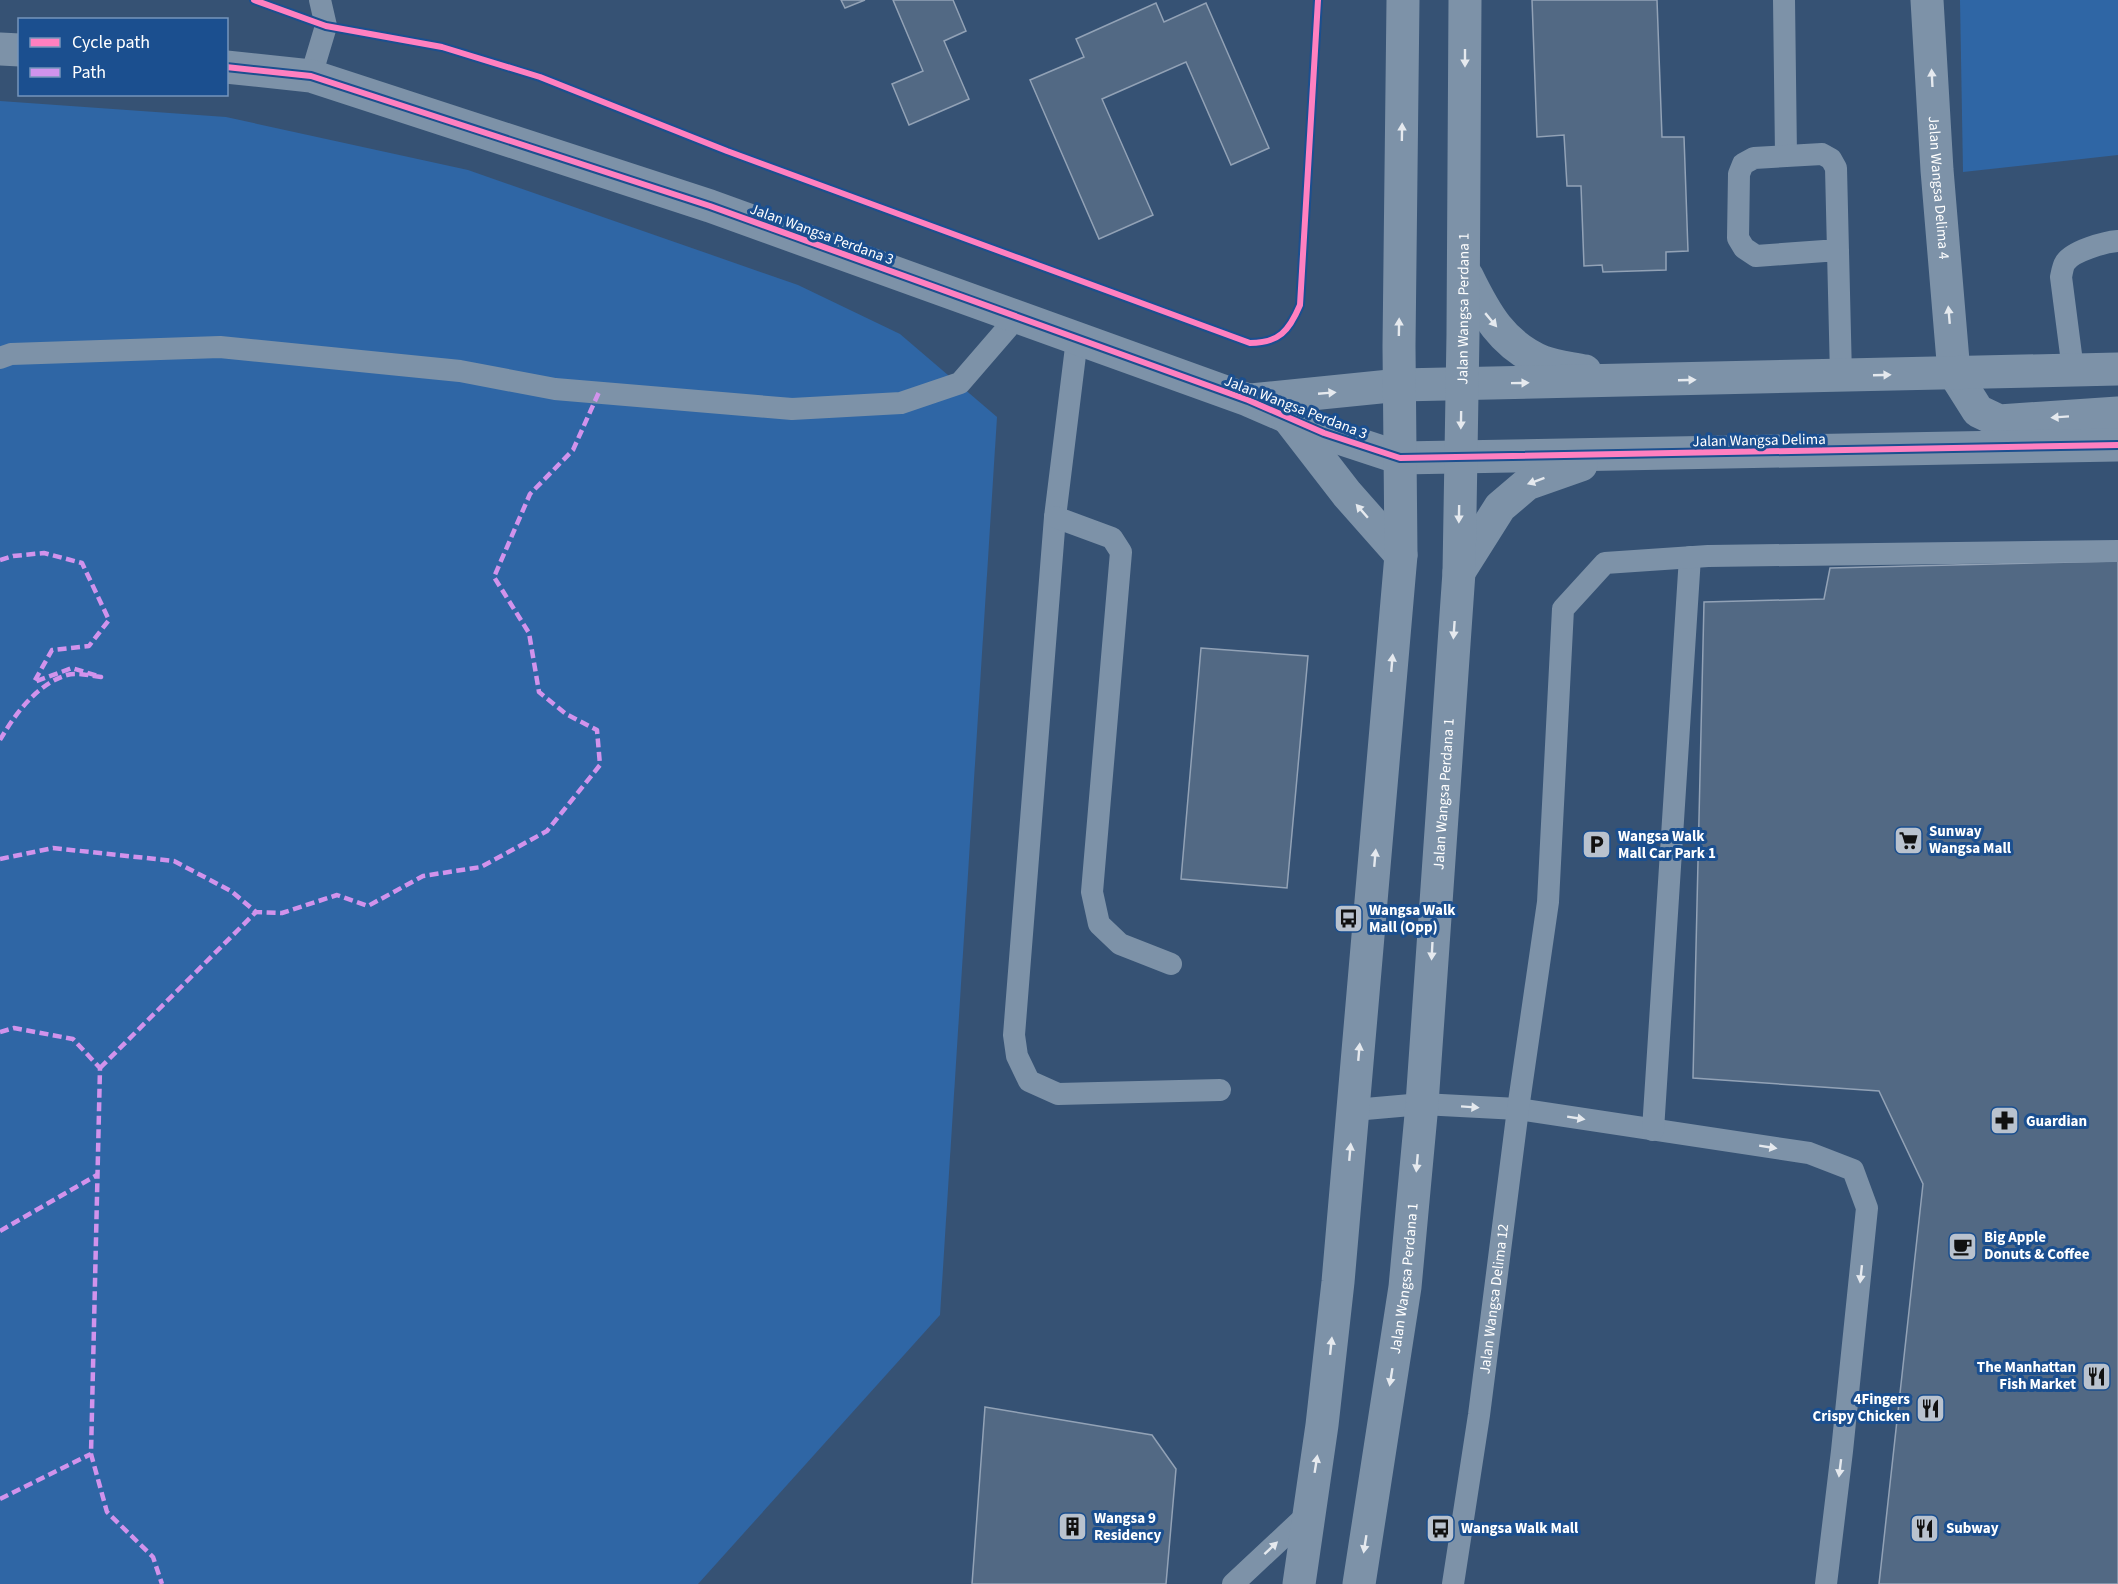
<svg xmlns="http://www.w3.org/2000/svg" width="2118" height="1584" viewBox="0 0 2118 1584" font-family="'Source Sans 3',sans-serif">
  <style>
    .green { fill: #2f66a5 }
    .building { fill: #526984; stroke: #92a2b6; stroke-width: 1.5 }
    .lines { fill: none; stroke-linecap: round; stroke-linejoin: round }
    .service { stroke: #7d92a8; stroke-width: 22 }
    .minor { stroke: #7d92a8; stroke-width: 33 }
    .tertiary { stroke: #7d92a8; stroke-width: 33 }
    .quiet { stroke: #d193ec; stroke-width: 4.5; stroke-dasharray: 9 4.5; stroke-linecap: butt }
    .cycleway-casing { stroke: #1b4f8f; stroke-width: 10 }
    .cycleway { stroke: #ff80c0; stroke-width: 6 }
    .oneway { fill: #e5e9ee }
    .labels { text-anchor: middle; stroke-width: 6; stroke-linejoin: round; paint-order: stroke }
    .street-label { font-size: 15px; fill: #fff; stroke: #1b4f8f }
    .poi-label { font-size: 15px; font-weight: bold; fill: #fff; stroke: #1b4f8f; text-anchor: start }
  </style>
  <rect width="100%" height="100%" fill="#365274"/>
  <g class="green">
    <path d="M1960,0h158v155l-155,17z"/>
    <path d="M0,101l226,16 242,53 330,115 102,49 97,83 -57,898 -242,269h-698z"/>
  </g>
  <g class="building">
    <path d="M841,0h24l-20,8z"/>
    <path d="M893,0h60l13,31 -22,10 25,58 -60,26 -17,-41 31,-13z"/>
    <path d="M1532,0h125l5,137h22l4,114 -22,1v18l-63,2 -1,-7 -18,1 -3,-80h-14l-3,-51 -27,2z"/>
    <path d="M1156,3l8,19 42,-19 63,145 -38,17 -45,-103 -84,37 51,116 -54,24 -69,-159 54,-23 -8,-18z"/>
    <path d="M2118,561v1023h-239l44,-400 -44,-93 -186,-13 11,-476 120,-3 6,-31z"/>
    <path d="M1201,648l107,8 -21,232 -106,-9z"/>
    <path d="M985,1407l167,28 24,34 -10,115h-194z"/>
  </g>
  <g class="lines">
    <g class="service">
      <path d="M1784,0l2,155"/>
      <path d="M311,76l15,-50 -6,-26"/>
      <path d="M1838,250l-82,6 -12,-8 -6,-10 1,-64 4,-10 11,-6 68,-4 9,5 5,9 5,208"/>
      <path d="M1077,339l-22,178 -41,518 3,21 12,25 29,13 162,-4"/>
      <path d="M0,358l11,-4 209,-7 240,24 95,18 237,20 109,-6 59,-20 57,-66"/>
      <path d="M2073,370l-12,-93c1,-5 2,-11 4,-14 7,-12 40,-21 53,-22"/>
      <path d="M1055,517l57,21 9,14 -29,340 7,32 21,20 51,20"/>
      <path d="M1354,1110l68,-6 96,5 291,44 44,17 14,38 -25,243 -16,133"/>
      <path d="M1653,1130l37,-573"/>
      <path d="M1233,1584l76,-71"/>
      <path id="s1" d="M1453,1584l26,-169 39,-306 30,-207 15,-293 42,-46 103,-7 410,-5"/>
    </g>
    <path class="minor" id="s2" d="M1927,0l10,170 17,203 24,38 21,10 119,-8"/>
    <g class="tertiary">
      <path d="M0,49l20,1"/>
      <path d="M226,67l85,9 399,130 538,194 76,33 76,25 718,-13"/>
      <path d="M1467,276c18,37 35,69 76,86 13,5 28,6 42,9"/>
      <path d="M1251,400l149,-15 718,-16"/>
      <path d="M1289,419l58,75 54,61"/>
      <path d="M1459,572l41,-65 27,-23 54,-19"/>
      <path d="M1299,1584l23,-159 16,-143 63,-727 -2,-209 4,-346"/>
      <path id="s3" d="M1359,1584l46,-297 17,-183 37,-532 4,-238 2,-334"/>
    </g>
    <g class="quiet">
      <path d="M0,560l13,-4 31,-3 38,10 27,57 -20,26 -37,4 -18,32 38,-14 29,9c-10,-1 -24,-5 -34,-2 -30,9 -52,39 -67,65"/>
      <path d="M0,859l53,-11 121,13 57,30 25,21 26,1 55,-18 31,11 55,-30 58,-9 66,-36 53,-66 -3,-35 -31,-16 -27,-22 -10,-59 -35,-56 36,-83 43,-44 26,-58"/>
      <path d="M0,1032l14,-4 59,11 27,29 -9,386 16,58 46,45 9,27"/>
      <path d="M100,1068l156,-156"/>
      <path d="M0,1231l97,-56"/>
      <path d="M0,1499l91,-45"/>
    </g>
    <defs>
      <g id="cycleway">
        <path d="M254,0l72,26 116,21 98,30 187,74 523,192c29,0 39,-12 50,-38l18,-305"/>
        <path d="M226,67l85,9 399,130 538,194 76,33 76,25 718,-13"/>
      </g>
    </defs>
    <use href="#cycleway" class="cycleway-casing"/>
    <use href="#cycleway" class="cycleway"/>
  </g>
  <defs><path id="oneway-solid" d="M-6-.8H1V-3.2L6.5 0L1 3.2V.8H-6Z" transform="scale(1.5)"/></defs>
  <g class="oneway">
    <use href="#oneway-solid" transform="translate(1465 58) rotate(90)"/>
    <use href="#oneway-solid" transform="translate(1932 78) rotate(-93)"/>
    <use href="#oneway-solid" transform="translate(1402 132) rotate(-89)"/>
    <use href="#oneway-solid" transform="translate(1949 315) rotate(-95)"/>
    <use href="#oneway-solid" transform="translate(1491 320) rotate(50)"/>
    <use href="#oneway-solid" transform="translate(1399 327) rotate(-89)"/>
    <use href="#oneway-solid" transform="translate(1882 375) rotate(-2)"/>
    <use href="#oneway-solid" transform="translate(1687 380) rotate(-2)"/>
    <use href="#oneway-solid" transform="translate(1520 383) rotate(-1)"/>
    <use href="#oneway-solid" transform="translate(1327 393) rotate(-5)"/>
    <use href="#oneway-solid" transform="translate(2060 417) rotate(176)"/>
    <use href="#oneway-solid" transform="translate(1461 420) rotate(91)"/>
    <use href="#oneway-solid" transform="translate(1536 481) rotate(160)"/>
    <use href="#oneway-solid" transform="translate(1362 511) rotate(-131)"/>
    <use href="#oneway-solid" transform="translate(1459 514) rotate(91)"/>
    <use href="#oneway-solid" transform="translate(1454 630) rotate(94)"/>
    <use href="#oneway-solid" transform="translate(1392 663) rotate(-85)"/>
    <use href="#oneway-solid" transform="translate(1375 858) rotate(-85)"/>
    <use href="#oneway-solid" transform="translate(1432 951) rotate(93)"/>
    <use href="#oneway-solid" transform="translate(1359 1052) rotate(-85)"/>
    <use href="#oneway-solid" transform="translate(1470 1107) rotate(4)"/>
    <use href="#oneway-solid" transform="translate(1576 1118) rotate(9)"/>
    <use href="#oneway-solid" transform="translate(1768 1147) rotate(9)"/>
    <use href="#oneway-solid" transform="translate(1350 1152) rotate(-85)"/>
    <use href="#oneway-solid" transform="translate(1417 1163) rotate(95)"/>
    <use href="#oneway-solid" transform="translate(1861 1274) rotate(96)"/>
    <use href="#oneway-solid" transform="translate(1331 1346) rotate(-84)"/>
    <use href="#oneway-solid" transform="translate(1391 1377) rotate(99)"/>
    <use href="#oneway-solid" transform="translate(1316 1464) rotate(-81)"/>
    <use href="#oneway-solid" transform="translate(1840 1468) rotate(97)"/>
    <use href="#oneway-solid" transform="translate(1365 1544) rotate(99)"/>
    <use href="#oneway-solid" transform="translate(1271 1548) rotate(-43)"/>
  </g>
  <defs>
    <symbol id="supermarket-square" viewBox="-11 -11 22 22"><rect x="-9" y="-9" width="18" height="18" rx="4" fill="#b9c2ce" stroke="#1b4f8f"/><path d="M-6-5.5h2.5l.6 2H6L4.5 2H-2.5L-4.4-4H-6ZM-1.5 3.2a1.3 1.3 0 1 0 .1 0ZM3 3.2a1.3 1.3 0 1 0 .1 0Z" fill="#111"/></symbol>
    <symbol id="parking-square" viewBox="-11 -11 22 22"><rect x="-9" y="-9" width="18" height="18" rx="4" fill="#b9c2ce" stroke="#1b4f8f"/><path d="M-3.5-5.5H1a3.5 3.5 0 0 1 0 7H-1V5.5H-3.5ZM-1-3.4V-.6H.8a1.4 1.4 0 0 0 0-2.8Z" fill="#111"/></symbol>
    <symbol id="bus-square" viewBox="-11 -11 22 22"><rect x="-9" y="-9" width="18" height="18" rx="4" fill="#b9c2ce" stroke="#1b4f8f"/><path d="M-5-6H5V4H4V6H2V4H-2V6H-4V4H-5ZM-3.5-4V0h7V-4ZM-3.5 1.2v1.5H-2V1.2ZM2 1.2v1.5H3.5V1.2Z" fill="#111"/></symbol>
    <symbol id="pharmacy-square" viewBox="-11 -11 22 22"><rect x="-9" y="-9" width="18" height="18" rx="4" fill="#b9c2ce" stroke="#1b4f8f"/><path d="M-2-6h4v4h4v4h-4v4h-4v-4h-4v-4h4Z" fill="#111"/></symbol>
    <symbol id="cafe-square" viewBox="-11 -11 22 22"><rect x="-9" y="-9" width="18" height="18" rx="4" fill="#b9c2ce" stroke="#1b4f8f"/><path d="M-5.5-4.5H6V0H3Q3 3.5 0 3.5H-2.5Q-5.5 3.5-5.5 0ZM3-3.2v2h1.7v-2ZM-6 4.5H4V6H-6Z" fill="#111"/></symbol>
    <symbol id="restaurant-square" viewBox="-11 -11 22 22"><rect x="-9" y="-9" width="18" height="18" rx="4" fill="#b9c2ce" stroke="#1b4f8f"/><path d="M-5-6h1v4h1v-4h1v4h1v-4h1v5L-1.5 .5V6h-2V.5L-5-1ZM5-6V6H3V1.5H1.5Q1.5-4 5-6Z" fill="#111"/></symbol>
    <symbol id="building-square" viewBox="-11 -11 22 22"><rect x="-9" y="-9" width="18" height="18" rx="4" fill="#b9c2ce" stroke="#1b4f8f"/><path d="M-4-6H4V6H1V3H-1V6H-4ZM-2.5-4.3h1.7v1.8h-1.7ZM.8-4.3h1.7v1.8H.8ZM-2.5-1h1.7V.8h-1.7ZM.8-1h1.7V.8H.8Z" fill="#111"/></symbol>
  </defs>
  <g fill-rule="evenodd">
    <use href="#supermarket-square" x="1892" y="824" width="33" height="33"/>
    <use href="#parking-square" x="1580" y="828" width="33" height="33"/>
    <use href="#bus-square" x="1332" y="902" width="33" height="33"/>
    <use href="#pharmacy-square" x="1988" y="1104" width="33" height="33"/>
    <use href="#cafe-square" x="1946" y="1230" width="33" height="33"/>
    <use href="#restaurant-square" x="2080" y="1360" width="33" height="33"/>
    <use href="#restaurant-square" x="1914" y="1392" width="33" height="33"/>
    <use href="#building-square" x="1056" y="1510" width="33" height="33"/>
    <use href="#bus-square" x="1424" y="1512" width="33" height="33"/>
    <use href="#restaurant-square" x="1908" y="1512" width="33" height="33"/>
  </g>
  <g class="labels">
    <g class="street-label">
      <text dy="5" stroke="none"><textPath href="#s2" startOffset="188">Jalan Wangsa Delima 4</textPath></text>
      <text transform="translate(822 234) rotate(20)" y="5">Jalan Wangsa Perdana 3</text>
      <text dy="5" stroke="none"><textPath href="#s3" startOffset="1281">Jalan Wangsa Perdana 1</textPath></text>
      <text transform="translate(1296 407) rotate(21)" y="5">Jalan Wangsa Perdana 3</text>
      <text transform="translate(1759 440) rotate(-1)" y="5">Jalan Wangsa Delima</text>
      <text dy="5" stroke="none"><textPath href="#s3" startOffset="795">Jalan Wangsa Perdana 1</textPath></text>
      <text dy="5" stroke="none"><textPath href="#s3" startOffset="309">Jalan Wangsa Perdana 1</textPath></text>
      <text dy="5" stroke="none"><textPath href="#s1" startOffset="288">Jalan Wangsa Delima 12</textPath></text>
    </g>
    <g class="poi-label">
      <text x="1929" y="836">Sunway<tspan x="1929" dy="17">Wangsa Mall</tspan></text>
      <text x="1618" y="841">Wangsa Walk<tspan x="1618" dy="17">Mall Car Park 1</tspan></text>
      <text x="1369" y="915">Wangsa Walk<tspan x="1369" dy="17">Mall (Opp)</tspan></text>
      <text x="2026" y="1126">Guardian</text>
      <text x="1984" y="1242">Big Apple<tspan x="1984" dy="17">Donuts &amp; Coffee</tspan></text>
      <text x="2076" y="1372" text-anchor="end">The Manhattan<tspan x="2076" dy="17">Fish Market</tspan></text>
      <text x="1910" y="1404" text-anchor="end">4Fingers<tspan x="1910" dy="17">Crispy Chicken</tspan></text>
      <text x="1094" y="1523">Wangsa 9<tspan x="1094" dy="17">Residency</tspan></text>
      <text x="1461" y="1533">Wangsa Walk Mall</text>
      <text x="1946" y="1533">Subway</text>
    </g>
  </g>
  <rect x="18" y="18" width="210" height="78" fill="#1b4f8f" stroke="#7695bc" stroke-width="1.5"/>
  <rect x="30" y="38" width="30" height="9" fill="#ff80c0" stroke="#7695bc" stroke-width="1.5"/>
  <text x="72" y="48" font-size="18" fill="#ffffff">Cycle path</text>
  <rect x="30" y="68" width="30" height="9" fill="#d193ec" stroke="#7695bc" stroke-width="1.5"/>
  <text x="72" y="78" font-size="18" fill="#ffffff">Path</text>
</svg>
